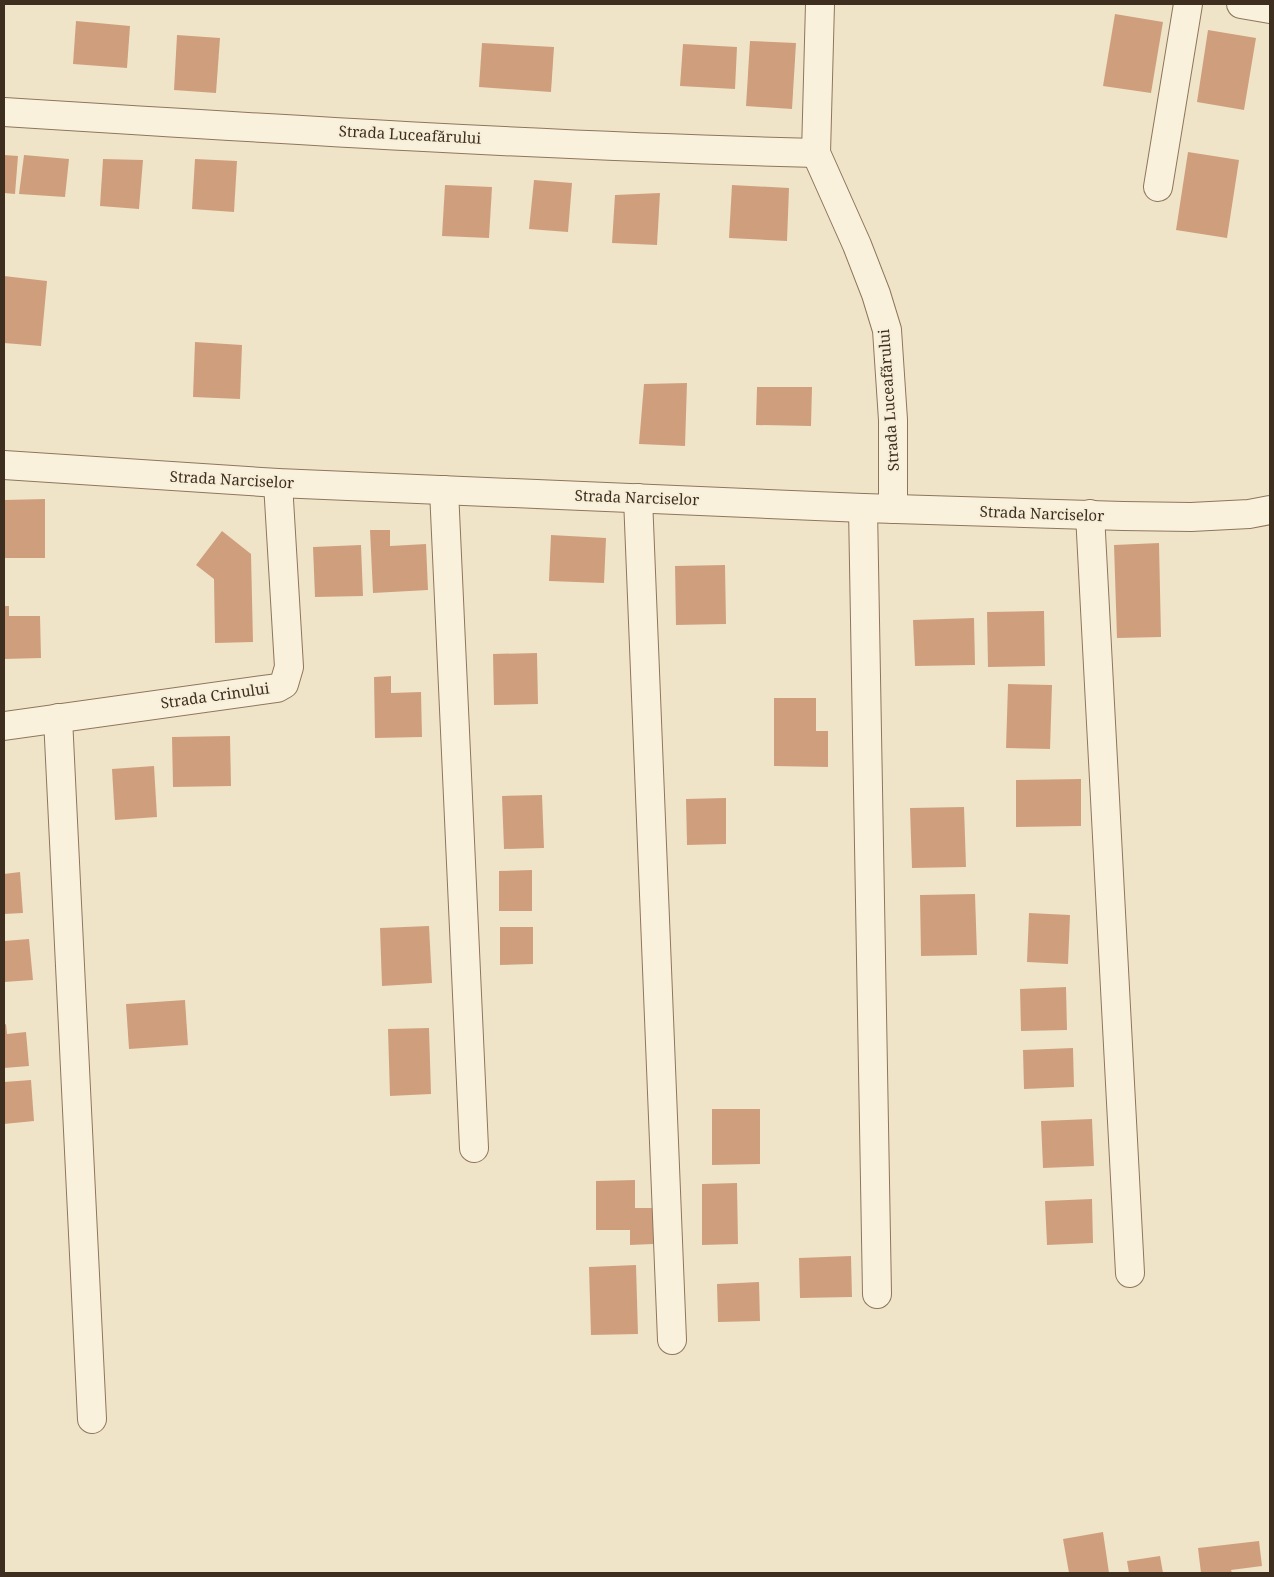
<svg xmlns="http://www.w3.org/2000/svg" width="1274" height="1577" viewBox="0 0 1274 1577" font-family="'Noto Serif',serif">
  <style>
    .building { fill: #cf9f7d }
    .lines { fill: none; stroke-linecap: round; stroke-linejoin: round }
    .minor-casing { stroke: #8d765c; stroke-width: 30 }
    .minor { stroke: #faf1dc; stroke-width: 28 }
    .labels { text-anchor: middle; stroke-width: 4; stroke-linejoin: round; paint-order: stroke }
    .street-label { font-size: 15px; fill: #3d2e20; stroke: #f7eed8 }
  </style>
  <rect width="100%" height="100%" fill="#f0e4c8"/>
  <g class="building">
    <path d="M1115,14l48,8 -12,71 -48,-7z"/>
    <path d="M76,21l54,5 -3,42 -54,-4z"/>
    <path d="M1208,30l48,8 -12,72 -47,-8z"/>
    <path d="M177,35l43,3 -4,55 -42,-3z"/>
    <path d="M750,41l46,2 -4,66 -46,-3z"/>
    <path d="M482,43l72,4 -3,45 -72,-5z"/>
    <path d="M683,44l54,3 -2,42 -55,-3z"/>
    <path d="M1188,152l51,8 -12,78 -51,-8z"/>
    <path d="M4,155l14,1 -3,38 -11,-1z"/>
    <path d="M24,155l45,4 -4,38 -46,-3z"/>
    <path d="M103,159l40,1 -4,49 -39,-3z"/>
    <path d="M195,159l42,2 -3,51 -42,-3z"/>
    <path d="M534,180l38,3 -4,49 -39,-3z"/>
    <path d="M445,185l47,2 -3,51 -47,-2z"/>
    <path d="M732,185l57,3 -2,53 -58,-3z"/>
    <path d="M660,193l-3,52 -45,-2 3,-48z"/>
    <path d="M4,276l43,5 -6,65 -37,-3z"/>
    <path d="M195,342l47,3 -2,54 -47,-2z"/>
    <path d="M687,383l-2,63 -46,-2 5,-60z"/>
    <path d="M757,387h55l-1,39 -55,-1z"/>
    <path d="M45,499v59h-41v-58z"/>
    <path d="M370,530h20v16l36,-2 2,46 -55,3z"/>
    <path d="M222,531l29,23 2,88 -38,1 -1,-64 -18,-14z"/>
    <path d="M551,535l55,3 -2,45 -55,-2z"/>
    <path d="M1159,543l2,94 -44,1 -3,-93z"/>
    <path d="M361,545l2,51 -48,1 -2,-50z"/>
    <path d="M725,565l1,59 -50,1 -1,-59z"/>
    <path d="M4,606h5v10h31l1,42 -37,1z"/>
    <path d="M1044,611l1,55 -57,1 -1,-55z"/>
    <path d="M974,618l1,47 -60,1 -2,-46z"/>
    <path d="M537,653l1,51 -44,1 -1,-51z"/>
    <path d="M391,676v17l30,-1 1,45 -47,1 -1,-61z"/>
    <path d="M1008,684l44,1 -2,64 -44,-1z"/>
    <path d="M774,698h42v33h12v36l-54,-1z"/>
    <path d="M230,736l1,50 -58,1 -1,-50z"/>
    <path d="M154,766l3,51 -42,3 -3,-51z"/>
    <path d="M1081,779v47l-65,1v-47z"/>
    <path d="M542,795l2,53 -40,1 -2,-53z"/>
    <path d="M726,798v46l-39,1 -1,-46z"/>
    <path d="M964,807l2,60 -54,1 -2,-60z"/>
    <path d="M532,870v41h-33v-40z"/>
    <path d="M20,872l3,41 -19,1v-40z"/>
    <path d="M975,894l2,61 -56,1 -1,-61z"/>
    <path d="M1029,913l41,2 -2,49 -41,-2z"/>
    <path d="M429,926l3,57 -50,3 -2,-58z"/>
    <path d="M500,927h33v37l-33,1z"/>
    <path d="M29,939l4,41 -29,2v-41z"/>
    <path d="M1066,987l1,43 -46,1 -1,-42z"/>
    <path d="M185,1000l3,45 -59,4 -3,-45z"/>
    <path d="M6,1024l1,10 19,-2 3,34 -25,2v-43z"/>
    <path d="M429,1028l2,66 -41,2 -2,-67z"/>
    <path d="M1073,1048l1,39 -50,2 -1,-39z"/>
    <path d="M31,1080l3,41 -30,3v-42z"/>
    <path d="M712,1109h48v55l-48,1z"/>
    <path d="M1092,1119l2,47 -51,2 -2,-47z"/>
    <path d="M635,1180v28h18v36l-23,1v-15h-34v-49z"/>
    <path d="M737,1183l1,61 -36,1v-61z"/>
    <path d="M1092,1199l1,44 -46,2 -2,-44z"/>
    <path d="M851,1256l1,41 -52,1 -1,-40z"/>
    <path d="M636,1265l2,69 -47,1 -2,-68z"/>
    <path d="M759,1282l1,39 -42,1 -1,-38z"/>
    <path d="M1103,1532l6,41h-40l-6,-34z"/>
    <path d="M1259,1541l3,25 -31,4 1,3h-31l-3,-25z"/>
    <path d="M1160,1556l3,17h-34l-2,-12z"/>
  </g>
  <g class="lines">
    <defs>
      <g id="minor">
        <path d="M820,4l-4,149 41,92 19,49 11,36 6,90v89"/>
        <path d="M1241,4l29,5"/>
        <path d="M4,112c270,17 541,34 812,41"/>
        <path d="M1158,187l30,-183"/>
        <path d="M4,465l274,18 585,25 260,8 68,1 58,-3 21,-4"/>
        <path d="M444,490l30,658"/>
        <path d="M638,498l34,842"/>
        <path d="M863,508l14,786"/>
        <path d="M1090,514l40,759"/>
        <path d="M58,718l34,701"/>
        <path d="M4,726l273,-38 7,-4 5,-17 -11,-184"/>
      </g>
    </defs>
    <use href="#minor" class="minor-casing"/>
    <use href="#minor" class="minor"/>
  </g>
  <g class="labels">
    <g class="street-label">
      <text transform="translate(410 135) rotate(3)" y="5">Strada Luceafărului</text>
      <text transform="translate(889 400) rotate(-94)" y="5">Strada Luceafărului</text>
      <text transform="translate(232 480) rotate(3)" y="5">Strada Narciselor</text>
      <text transform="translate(637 498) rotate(2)" y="5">Strada Narciselor</text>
      <text transform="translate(1042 514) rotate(2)" y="5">Strada Narciselor</text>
      <text transform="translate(215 696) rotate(-8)" y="5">Strada Crinului</text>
    </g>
  </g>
  <rect width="1274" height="1577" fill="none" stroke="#3d2e20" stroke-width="10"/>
</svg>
